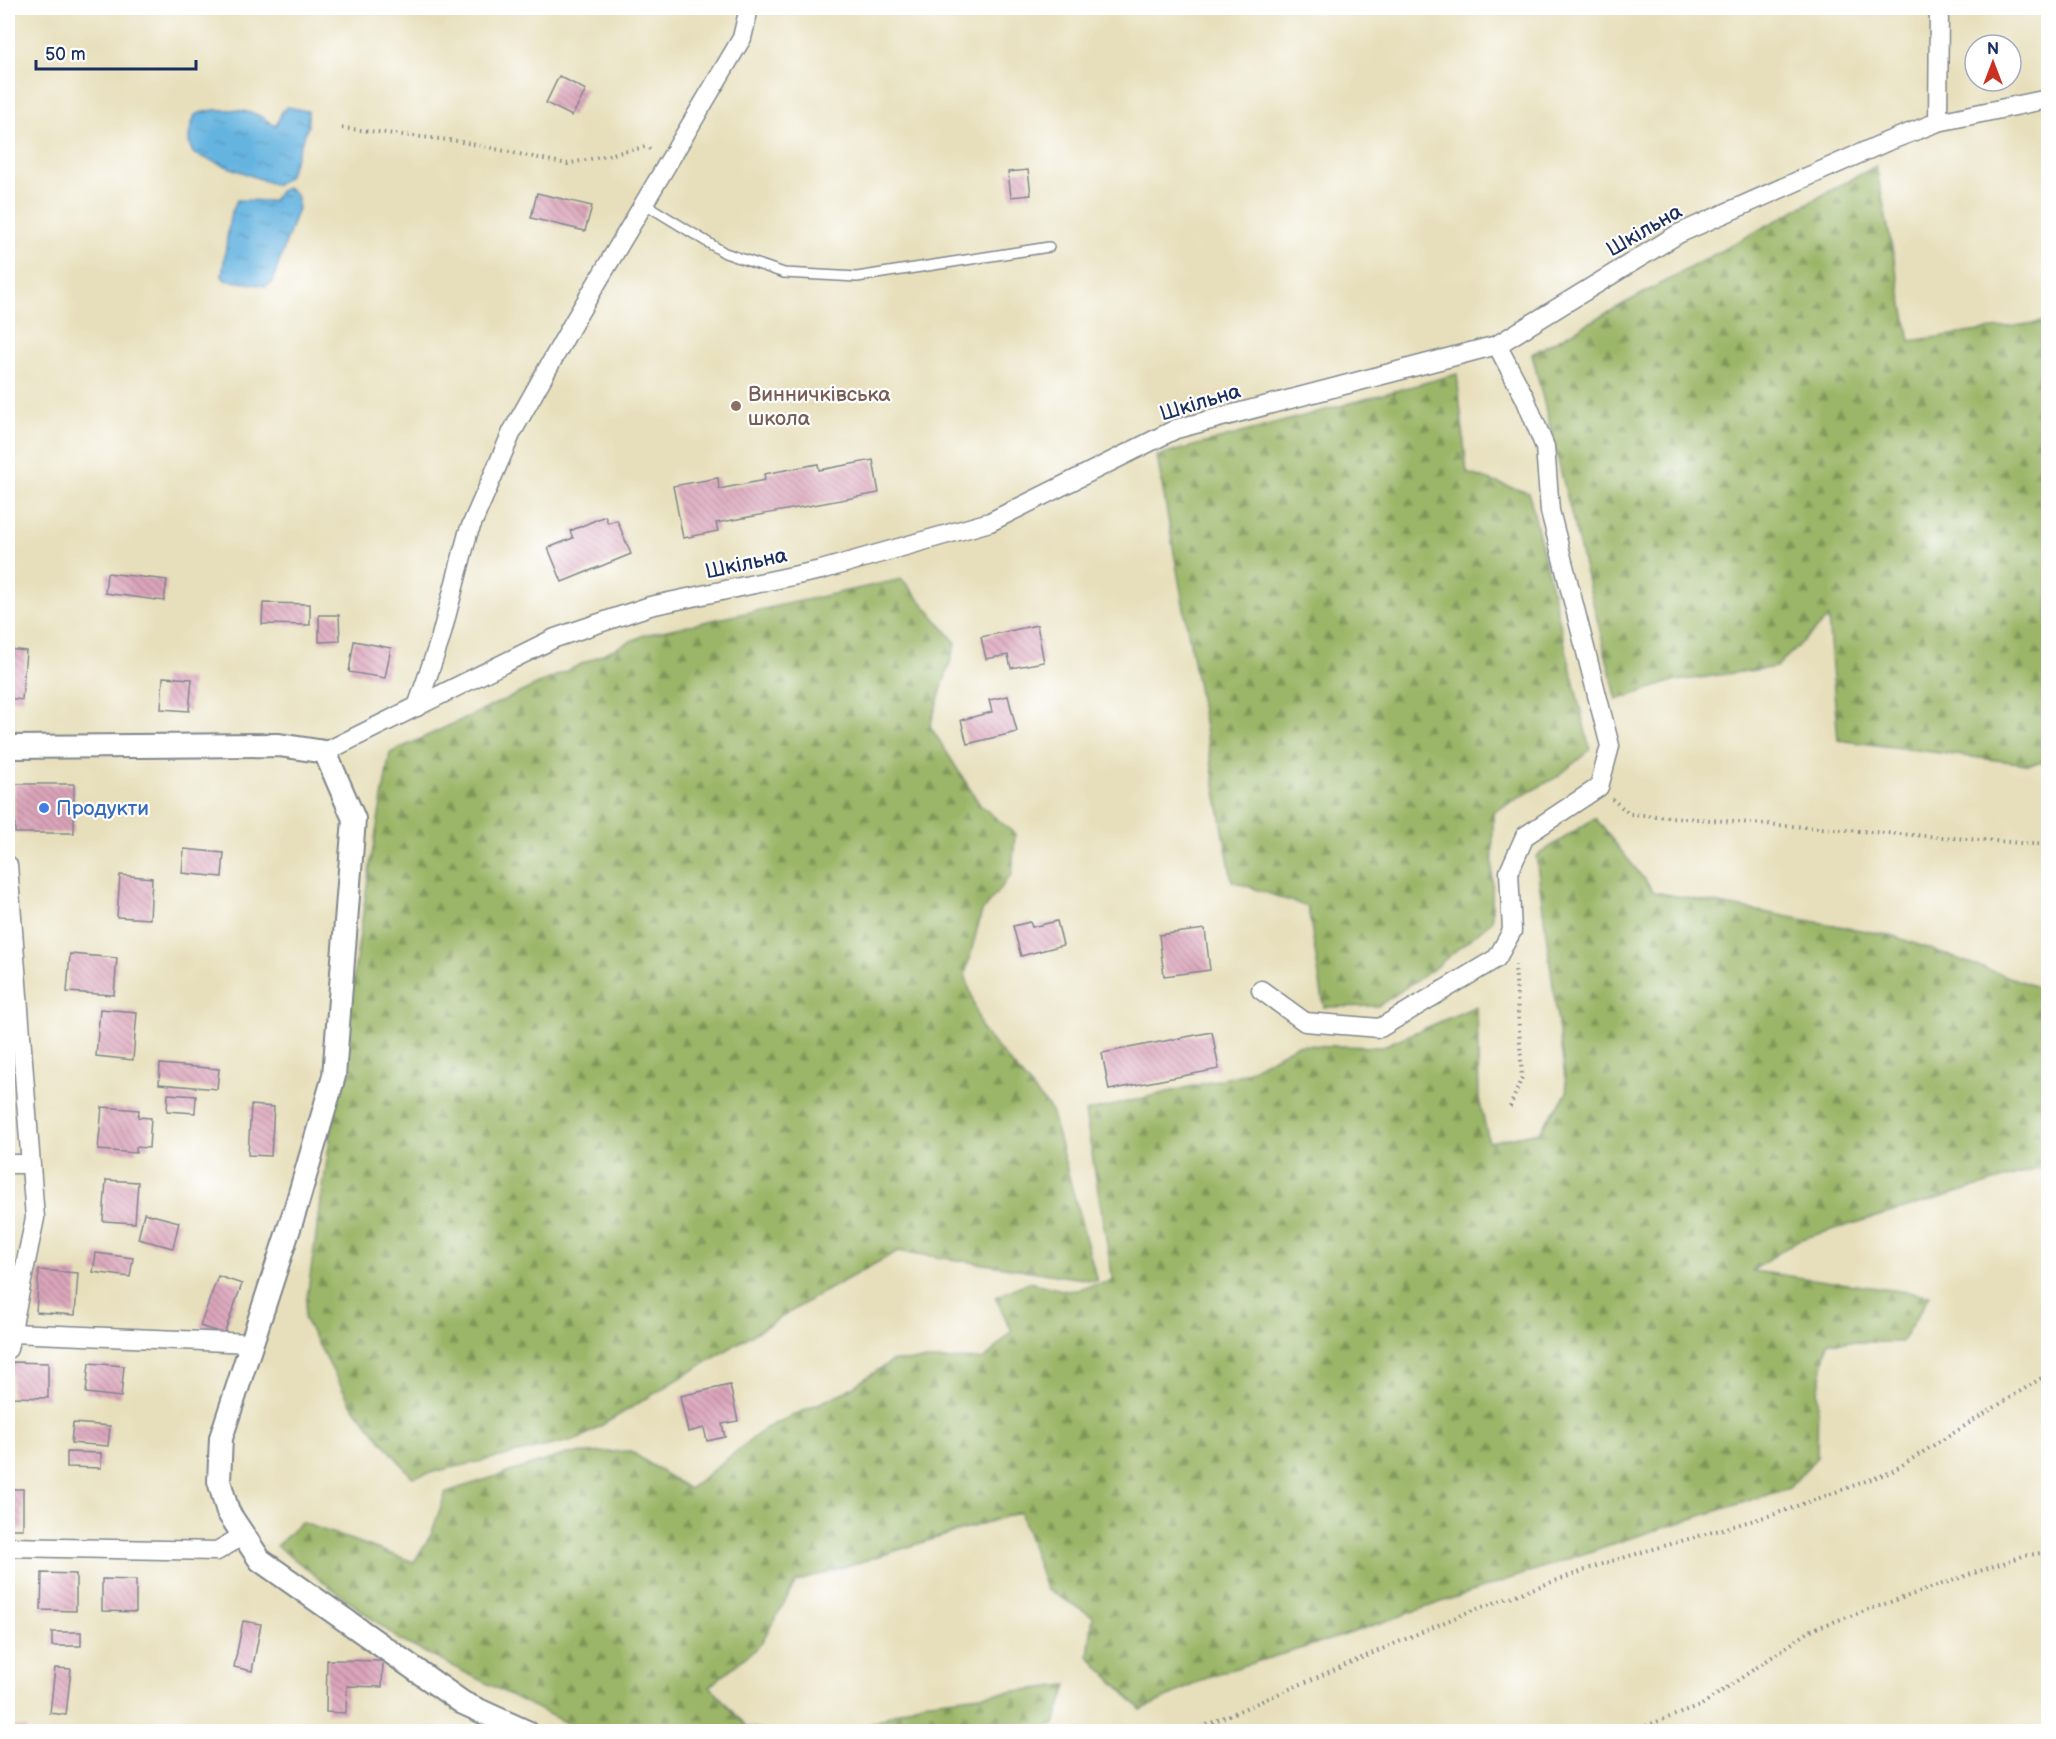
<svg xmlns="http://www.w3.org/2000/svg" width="2056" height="1739" viewBox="0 0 2056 1739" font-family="'Balsamiq Sans',sans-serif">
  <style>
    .forest { fill: url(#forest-firs); stroke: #5b7262; stroke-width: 1.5 }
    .water { fill: url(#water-ripples); stroke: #40729f; stroke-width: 1.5 }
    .building { fill: url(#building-back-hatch) }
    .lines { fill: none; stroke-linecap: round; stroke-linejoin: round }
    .service-casing { stroke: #81878c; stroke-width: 12 }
    .minor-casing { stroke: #81878c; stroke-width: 21 }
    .tertiary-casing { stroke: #81878c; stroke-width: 26 }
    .path { stroke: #81878c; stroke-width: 4; stroke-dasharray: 1.5 4.5; stroke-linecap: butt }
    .service { stroke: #fff; stroke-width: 9 }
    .minor { stroke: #fff; stroke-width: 18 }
    .tertiary { stroke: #fff; stroke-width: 22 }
    .education-dot { fill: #8d6e63; stroke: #fff; stroke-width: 2 }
    .shop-dot { fill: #3f7fe0; stroke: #fff; stroke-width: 2 }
    .labels { text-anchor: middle; stroke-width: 4.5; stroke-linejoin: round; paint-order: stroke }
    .street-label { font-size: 21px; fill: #1b2f5e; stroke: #fff }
    .education-label { font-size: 21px; fill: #785e54; stroke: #fff; text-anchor: start }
    .shop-label { font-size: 21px; fill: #366cbe; stroke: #fff; text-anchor: start }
  </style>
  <defs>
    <pattern id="forest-firs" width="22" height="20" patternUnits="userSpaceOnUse" patternTransform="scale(1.5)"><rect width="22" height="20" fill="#9bb667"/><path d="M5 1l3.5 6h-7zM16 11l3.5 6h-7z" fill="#7e9458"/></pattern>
    <pattern id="water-ripples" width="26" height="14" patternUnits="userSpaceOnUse" patternTransform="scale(1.5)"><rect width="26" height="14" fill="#65b4e0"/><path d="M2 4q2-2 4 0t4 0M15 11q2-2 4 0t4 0" fill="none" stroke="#5293b9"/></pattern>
    <pattern id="building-back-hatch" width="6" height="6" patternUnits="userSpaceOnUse" patternTransform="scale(1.5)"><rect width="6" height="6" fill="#dba4b9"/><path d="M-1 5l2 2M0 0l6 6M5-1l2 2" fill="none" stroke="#b1869a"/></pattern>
  </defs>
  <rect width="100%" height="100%" fill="#fff"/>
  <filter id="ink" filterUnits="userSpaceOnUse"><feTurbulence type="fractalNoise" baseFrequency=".0167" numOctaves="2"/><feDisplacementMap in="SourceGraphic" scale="12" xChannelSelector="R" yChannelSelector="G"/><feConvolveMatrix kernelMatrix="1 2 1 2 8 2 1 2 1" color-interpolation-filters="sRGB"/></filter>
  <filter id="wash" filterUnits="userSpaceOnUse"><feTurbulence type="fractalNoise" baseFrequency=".008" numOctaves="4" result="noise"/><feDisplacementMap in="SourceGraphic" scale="24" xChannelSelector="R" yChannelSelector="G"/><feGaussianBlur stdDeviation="1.35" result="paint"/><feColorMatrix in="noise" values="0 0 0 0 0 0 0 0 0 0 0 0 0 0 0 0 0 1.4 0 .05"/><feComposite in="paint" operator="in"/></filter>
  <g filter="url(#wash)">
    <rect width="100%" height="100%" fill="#e7dfbb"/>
    <g class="forest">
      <path d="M1876,166l34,175 138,-20v441l-21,2 -189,-24 -10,-122 -52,49 -106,15 -53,18 -85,-346z"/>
      <path d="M1457,374l10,99 62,20 61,257 -33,27 -64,35 -1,109 -60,49 -54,36 -54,1 -16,-100 -76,-26 -75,-425z"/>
      <path d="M902,579l54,64 -26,83 50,79 35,29 -3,40 -30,37 -17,63 17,56 69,80 46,171 -199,-30 -78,43 -241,145 -167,38 -61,-73 -47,-86 65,-446 21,-119 254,-118z"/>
      <path d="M1595,818l59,74 239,44 147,52 8,76v102l-250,74 -46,31 178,24 -29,47h-73l-10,50 -1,65 -28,31 -177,56 -270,92 -129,39 -72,35 -53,-54 5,-40 -47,-27 -26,-77 -224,70 -36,63 -50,41 37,41 28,5 -195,-2 -180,-90 -123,-94 24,-24 113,40 17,-27 15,-43 121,-38 63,-3 59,38 77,-61 80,-37 46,-30 93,-2 27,-28 -17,-34 34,-15 38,9 46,-10 -28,-169 158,-38 53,-29 85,2 96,-41 2,93 10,43 50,-10 28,-39 -31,-237z"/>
      <path d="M1067,1685l-12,39 -23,7h-178l68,-29z"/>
    </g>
    <g class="water">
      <path d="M287,107l21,4v15l-20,51 -12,8 -82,-31c-9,-13 -4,-24 1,-39 17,-8 51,-7 69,3 4,3 7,6 12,8l6,-15z"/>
      <path d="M287,188c9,5 12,9 11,20l-26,75 -6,3 -41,-6 -3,-4 8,-59 7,-17 36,1 7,-10z"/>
    </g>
    <g id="blocks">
      <g class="building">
        <path d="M559,76l27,14 -14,26 -26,-13z"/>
        <path d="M1028,170l3,25 -20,2 -3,-25z"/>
        <path d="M537,193l55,13 -7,25 -54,-13z"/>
        <path d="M873,460l6,33 -163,30 2,8 -35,7 -10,-52 45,-8 1,11 46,-9 -1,-6 54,-10 1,6z"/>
        <path d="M605,516l3,7 9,-3 14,34 -69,28 -14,-34 25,-10 -3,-7z"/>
        <path d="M107,573l60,7 -3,21 -59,-8z"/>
        <path d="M263,603l47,1v21l-48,-1z"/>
        <path d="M319,615h20l1,26 -21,1z"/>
        <path d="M1037,625l7,37 -33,6 -3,-13 -22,4 -5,-22z"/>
        <path d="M354,641l37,7 -6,30 -36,-6z"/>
        <path d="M8,649l18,2 -4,49 -14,-2z"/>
        <path d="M163,677l29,2 -3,32 -28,-2z"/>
        <path d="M1008,696l9,36 -50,12 -6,-24 31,-8 -3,-12z"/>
        <path d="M14,784h60v49h-59z"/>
        <path d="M184,849l40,4 -2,24 -40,-4z"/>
        <path d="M120,875l32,3 -2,41 -33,-2z"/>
        <path d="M1057,921l6,24 -42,11 -8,-30 17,-4 2,5z"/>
        <path d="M1205,929l5,41 -46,6 -5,-41z"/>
        <path d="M70,954l47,4 -3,37 -47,-3z"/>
        <path d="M100,1009l37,3 -4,48 -37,-4z"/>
        <path d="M1212,1032l7,37 -110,21 -7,-37z"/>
        <path d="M160,1064l59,5 -2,20 -58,-5z"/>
        <path d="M168,1094l28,2 -1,17 -28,-2z"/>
        <path d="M251,1105l23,2 -3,49 -23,-1z"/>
        <path d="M102,1107l37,3 -1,7 13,1 -2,30 -13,-1v6l-38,-3z"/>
        <path d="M106,1180l32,2 -3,41 -32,-2z"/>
        <path d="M144,1213l35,9 -6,26 -35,-9z"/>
        <path d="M96,1253l37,5 -3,19 -37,-5z"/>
        <path d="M39,1270l39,3 -3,42 -39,-3z"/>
        <path d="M218,1276l24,8 -18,50 -24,-8z"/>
        <path d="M12,1362l36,1v35l-37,-1z"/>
        <path d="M89,1363l35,3 -3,31 -35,-4z"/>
        <path d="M730,1385l8,36 -16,3 3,13 -18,4 -3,-13 -16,4 -8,-36z"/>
        <path d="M73,1423l37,3 -2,20 -37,-3z"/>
        <path d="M67,1452l34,1v15l-34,-1z"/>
        <rect x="8" y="1489" width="15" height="40"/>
        <path d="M42,1573l34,1v37l-35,-1z"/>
        <rect x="8" y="1575" width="4" height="33"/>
        <path d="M102,1579l34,1v32l-34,-1z"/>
        <path d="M243,1621l18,3 -9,47 -18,-4z"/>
        <rect x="52" y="1632" width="29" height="14"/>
        <path d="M327,1660l56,1 -1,26 -35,-1 -1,27 -20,-1z"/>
        <path d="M55,1668l16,1 -5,46 -16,-2z"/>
        <path d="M8,1726l19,2v4h-19z"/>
      </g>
    </g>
  </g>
  <g filter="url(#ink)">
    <use href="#blocks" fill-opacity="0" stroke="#81878c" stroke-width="1.5"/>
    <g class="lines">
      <defs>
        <path id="service" d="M645,204l80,49 59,20 73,4 192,-30"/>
        <g id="minor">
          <path d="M1938,122l1,-114"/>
          <path d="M417,707l23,-67 28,-107 44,-101 64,-114 166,-280 7,-30"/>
          <path d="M325,752l230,-114 95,-32 171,-36 169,-48 186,-93 321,-84 181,-111 208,-92 52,-20 110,-23"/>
          <path d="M8,865l27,353 -27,131"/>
          <path d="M1261,990l44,32 75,6 117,-70 15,-27 -3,-59 16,-36 74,-49 11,-41 -60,-235 -5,-64 -20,-49 -28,-53"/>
          <path d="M8,1164h21"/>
          <path d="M12,1333l239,10"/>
          <path d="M8,1547l209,4 27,-16"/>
        </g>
        <path id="tertiary" d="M8,747l271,-2 46,7 29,67 -20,257 -38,131 -75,231 -2,43 9,31 32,48 203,143 64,29"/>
      </defs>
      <use href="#service" class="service-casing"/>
      <use href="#minor" class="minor-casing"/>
      <use href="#tertiary" class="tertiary-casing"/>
      <g class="path">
        <path d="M342,128l115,13 110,23 78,-17 9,3"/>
        <path d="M1612,799l18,15 418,31"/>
        <path d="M1510,1107l12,-30 -7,-112"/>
        <path d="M1190,1732l278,-120 137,-49 170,-49 116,-42 157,-98"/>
        <path d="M1629,1732l71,-26 113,-77 210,-73 25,-4"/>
      </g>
      <use href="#service" class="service"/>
      <use href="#minor" class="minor"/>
      <use href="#tertiary" class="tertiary"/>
    </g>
  </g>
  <circle class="education-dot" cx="736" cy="406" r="6"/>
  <circle class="shop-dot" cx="44" cy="808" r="6"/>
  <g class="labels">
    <g class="street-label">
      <text transform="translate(1644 230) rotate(-30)" y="7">Шкільна</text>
      <text transform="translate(1200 402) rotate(-17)" y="7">Шкільна</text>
      <text transform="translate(746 563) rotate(-12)" y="7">Шкільна</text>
    </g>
    <g class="education-label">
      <text x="748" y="401">Винничківська<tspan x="748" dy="24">школа</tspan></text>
    </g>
    <g class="shop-label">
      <text x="56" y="815">Продукти</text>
    </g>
  </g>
  <rect width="2056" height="1739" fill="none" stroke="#fff" stroke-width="30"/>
  <g transform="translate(1993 63)"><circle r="28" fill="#ffffff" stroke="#a4acbf" stroke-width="1.5"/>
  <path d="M0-4.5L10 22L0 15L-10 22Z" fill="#c8321e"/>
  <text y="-9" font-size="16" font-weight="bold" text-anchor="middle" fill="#1b2f5e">N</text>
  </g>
  <path d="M36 60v9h160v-9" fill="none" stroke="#1b2f5e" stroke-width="3"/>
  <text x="45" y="60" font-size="18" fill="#1b2f5e" stroke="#ffffff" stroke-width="4.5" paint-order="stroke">50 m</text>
</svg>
